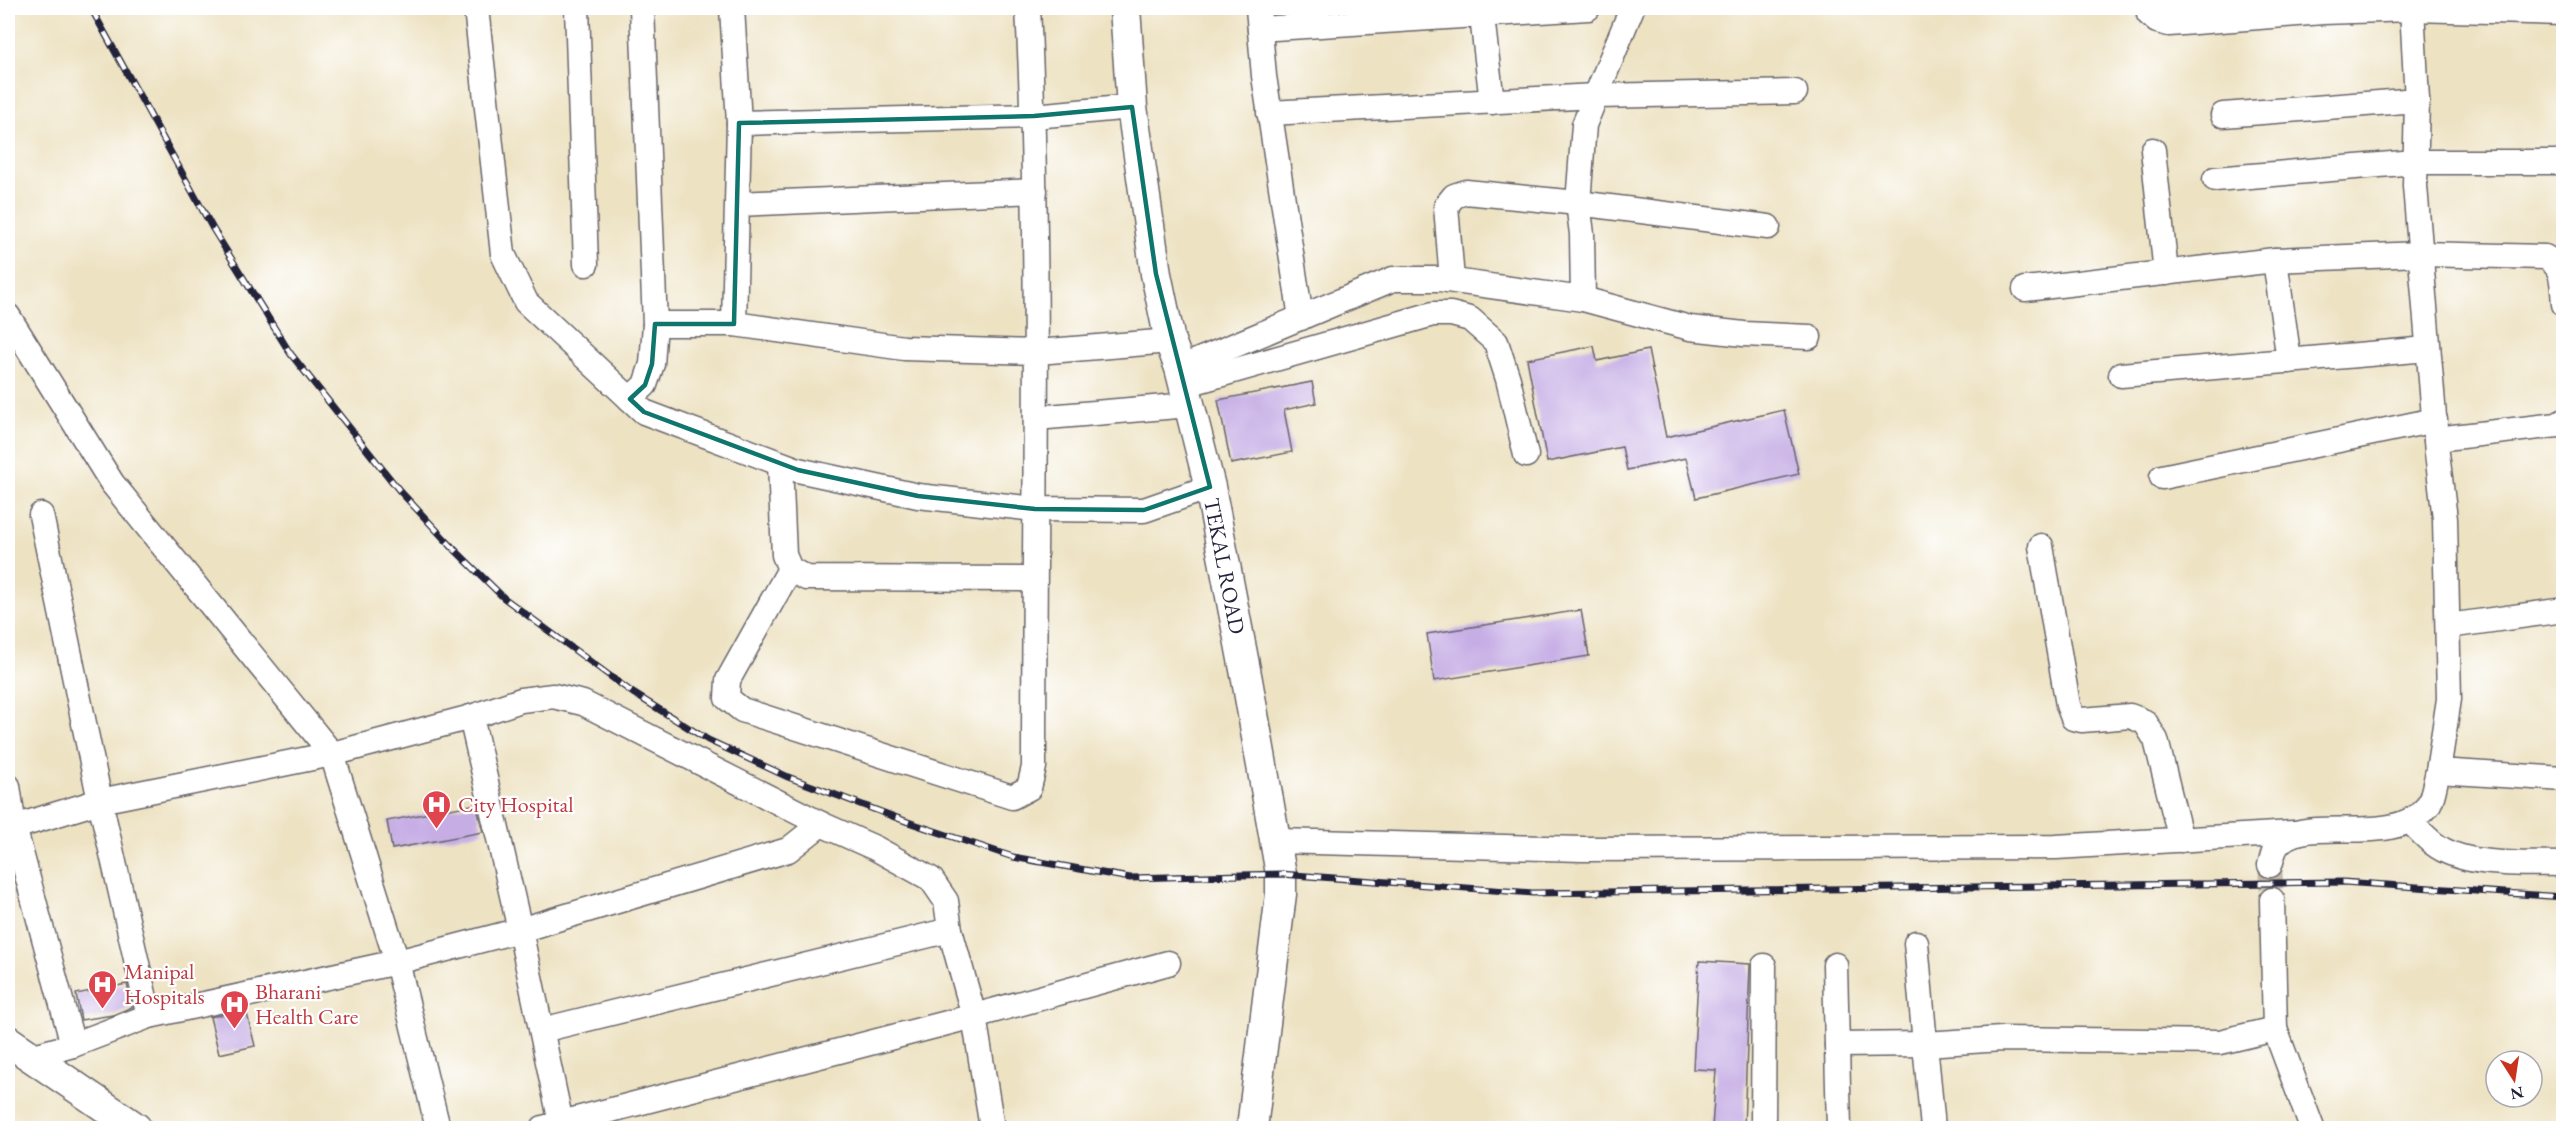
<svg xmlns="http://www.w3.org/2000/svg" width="2571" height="1136" viewBox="0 0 2571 1136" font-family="'EB Garamond',serif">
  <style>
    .building { fill: #c6aee5 }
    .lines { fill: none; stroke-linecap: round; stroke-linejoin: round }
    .minor-tunnel { stroke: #c4bca7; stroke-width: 24; stroke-dasharray: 24 12; stroke-linecap: butt }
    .minor-casing { stroke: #69656a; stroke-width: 27 }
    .major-casing { stroke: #69656a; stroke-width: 33 }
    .minor { stroke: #fff; stroke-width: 24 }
    .major { stroke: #fff; stroke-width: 30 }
    .rail-casing { stroke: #22223b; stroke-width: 7 }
    .rail { stroke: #fff; stroke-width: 4.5; stroke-dasharray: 14; stroke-linecap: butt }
    .marked { fill: none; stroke: #0f766e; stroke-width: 4.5; stroke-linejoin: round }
    .labels { text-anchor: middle; stroke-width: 4.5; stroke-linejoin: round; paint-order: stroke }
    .street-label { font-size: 22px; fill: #22223b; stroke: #fff }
    .health-label { font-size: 22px; fill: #be3a42; stroke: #fff; text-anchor: start }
  </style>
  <rect width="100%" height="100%" fill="#fff"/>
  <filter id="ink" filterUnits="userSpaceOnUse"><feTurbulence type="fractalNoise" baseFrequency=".0167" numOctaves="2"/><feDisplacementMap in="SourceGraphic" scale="12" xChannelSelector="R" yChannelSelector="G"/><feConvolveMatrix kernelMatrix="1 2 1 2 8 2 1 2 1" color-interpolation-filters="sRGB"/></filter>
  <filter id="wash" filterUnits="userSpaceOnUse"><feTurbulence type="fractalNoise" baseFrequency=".008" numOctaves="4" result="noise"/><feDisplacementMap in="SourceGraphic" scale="24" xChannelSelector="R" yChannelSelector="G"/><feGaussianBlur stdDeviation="1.35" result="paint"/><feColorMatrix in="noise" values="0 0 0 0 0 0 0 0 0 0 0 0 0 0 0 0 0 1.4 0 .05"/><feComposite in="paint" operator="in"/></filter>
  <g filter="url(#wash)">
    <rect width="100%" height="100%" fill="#ede2c2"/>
    <g id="blocks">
      <g class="building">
        <path d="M1594,346l3,15 51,-11 18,87 118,-27 15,64 -103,24 -10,-40 -59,12 -5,-23 -75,15 -20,-103z"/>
        <path d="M1312,382l4,21 -32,7 8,42 -61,12 -13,-64z"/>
        <path d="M1581,610l8,46 -155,25 -7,-47z"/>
        <path d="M476,804l7,28 -91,17 -5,-28z"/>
        <path d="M1699,961l51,3 -6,164h-32l4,-58 -23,-1z"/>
        <path d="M127,984l5,23 -19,8 -32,5 -5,-26z"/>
        <path d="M246,1010l9,36 -36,8 -9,-37z"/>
      </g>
    </g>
  </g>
  <g filter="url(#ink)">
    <use href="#blocks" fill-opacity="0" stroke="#69656a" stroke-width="1.5"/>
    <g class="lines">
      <path class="minor-tunnel" d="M2270,865l2,35"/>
      <defs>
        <g id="minor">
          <path d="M476,8l27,246 23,48 118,110 154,58 120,26 117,13 109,1 66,-23"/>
          <path d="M577,8l9,256"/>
          <path d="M732,8l7,115 -5,201 170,24 133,4 133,-11"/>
          <path d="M1258,8l6,68 37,242"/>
          <path d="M1481,8l11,94"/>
          <path d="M2149,8v6l8,7 12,3 154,-12 88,-3 153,4"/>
          <path d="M2412,8l5,92 -2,86 22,267 8,66 4,180 -11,72 126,8"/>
          <path d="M1260,29l328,-21"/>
          <path d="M1269,113l327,-17 199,-4"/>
          <path d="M2223,115l194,-15"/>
          <path d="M739,123l295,-7 98,-9"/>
          <path d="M2153,150l13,123"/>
          <path d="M2215,179l200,-17h149"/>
          <path d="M738,204l297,-13"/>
          <path d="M2275,260l14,101"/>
          <path d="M1452,280l-6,-74 8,-10 12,-4 112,11 190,24"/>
          <path d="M2025,289l250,-29 145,-6 125,3c20,10 17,28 19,47"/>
          <path d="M1583,299l107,29 54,6 65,3"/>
          <path d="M8,316l104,167 220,271 65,208 41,166"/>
          <path d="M655,324h79"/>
          <path d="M1180,368l213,-89h47l143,20 -1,-65 -4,-31 6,-78 48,-117"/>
          <path d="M2121,375l307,-26"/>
          <path d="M1184,385l249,-71h18l19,5 26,23 12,37 18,76"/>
          <path d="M630,399l15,-14 7,-21 3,-40 -13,-316"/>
          <path d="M1036,418l153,-13"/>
          <path d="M2436,439l121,-14 7,-4"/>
          <path d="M780,464l4,91 6,14 16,9 228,1"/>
          <path d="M2162,477l273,-57"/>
          <path d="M41,515l59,286 49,215"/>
          <path d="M2041,546l27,159 5,13 9,2 48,-4 15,6 11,18 25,100"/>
          <path d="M790,569l-62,111 -1,18 15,12 270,87 17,-9 5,-21c0,-253 7,-506 -6,-759"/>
          <path d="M2448,626l116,-16"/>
          <path d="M8,786l6,41 59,218"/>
          <path d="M2410,821c8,8 16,17 24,23 31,24 92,19 130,20"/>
          <path d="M8,829l92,-28 232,-47 139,-37 50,-17 32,-4 30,7 238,121 54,24 56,31 15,22 4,29"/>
          <path d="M1277,841l305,8 474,-2 237,-14"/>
          <path d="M2270,865c2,-6 3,-13 6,-18 23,-37 115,4 151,-40 6,-8 8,-25 11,-36"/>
          <path d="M2272,900l3,129 37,99"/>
          <path d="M1835,965l4,163"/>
          <path d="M542,1030l408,-100 24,86 194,-53"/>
          <path d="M1837,1045l88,-1 -9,-101"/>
          <path d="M30,1057l43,-12 76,-29 248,-54 123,-32 -49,-213"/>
          <path d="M543,1128l18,-5 -41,-193 268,-80 33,-26"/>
          <path d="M563,1128l-2,-5 413,-107 18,112"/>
          <path d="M1763,1128l1,-162"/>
          <path d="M1933,1128l-8,-84 77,-5 218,3 55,-13"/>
        </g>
        <g id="major">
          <path d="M1125,8l7,99 24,167 14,67 10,27 30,119 37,193 34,194v20l-29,234"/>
          <path d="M8,1041l128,87"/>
        </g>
      </defs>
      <use href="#minor" class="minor-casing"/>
      <use href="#major" class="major-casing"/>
      <use href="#minor" class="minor"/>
      <use href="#major" class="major"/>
      <defs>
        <path id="rail" d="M91,8l122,221 77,124 109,137 54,58 51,50 129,95 75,47 80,37 120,45 105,35 117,21 151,-4 252,19 810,-11 221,15"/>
      </defs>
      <use href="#rail" class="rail-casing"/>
      <use href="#rail" class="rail"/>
    </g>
  </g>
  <path class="marked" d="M1132,107l24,167 54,213 -66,23 -109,-1 -117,-13 -120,-26 -154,-58 -14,-13 15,-14 7,-21 3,-40h79l5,-201 295,-7z"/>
  <defs>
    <symbol id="hospital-pin" viewBox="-11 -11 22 30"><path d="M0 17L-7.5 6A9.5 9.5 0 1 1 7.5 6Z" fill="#e0444e" stroke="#fff"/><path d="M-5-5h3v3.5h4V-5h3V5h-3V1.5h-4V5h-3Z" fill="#fff"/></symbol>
  </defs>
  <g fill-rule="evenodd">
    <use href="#hospital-pin" x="420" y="788" width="33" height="45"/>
    <use href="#hospital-pin" x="86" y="968" width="33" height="45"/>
    <use href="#hospital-pin" x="218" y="988" width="33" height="45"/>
  </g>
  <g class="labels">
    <g class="street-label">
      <text transform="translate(1225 566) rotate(79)" y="8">TEKAL ROAD</text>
    </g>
    <g class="health-label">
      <text x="458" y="812">City Hospital</text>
      <text x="124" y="979">Manipal<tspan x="124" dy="25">Hospitals</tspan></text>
      <text x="255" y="999">Bharani<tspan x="255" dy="25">Health Care</tspan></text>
    </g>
  </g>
  <rect width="2571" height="1136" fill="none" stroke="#fff" stroke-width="30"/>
  <g transform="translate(2514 1079) rotate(168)"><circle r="28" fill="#ffffff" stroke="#a7a7b1" stroke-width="1.5"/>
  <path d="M0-4.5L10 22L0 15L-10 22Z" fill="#c8321e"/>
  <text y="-9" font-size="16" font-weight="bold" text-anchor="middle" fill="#22223b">N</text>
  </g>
</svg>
